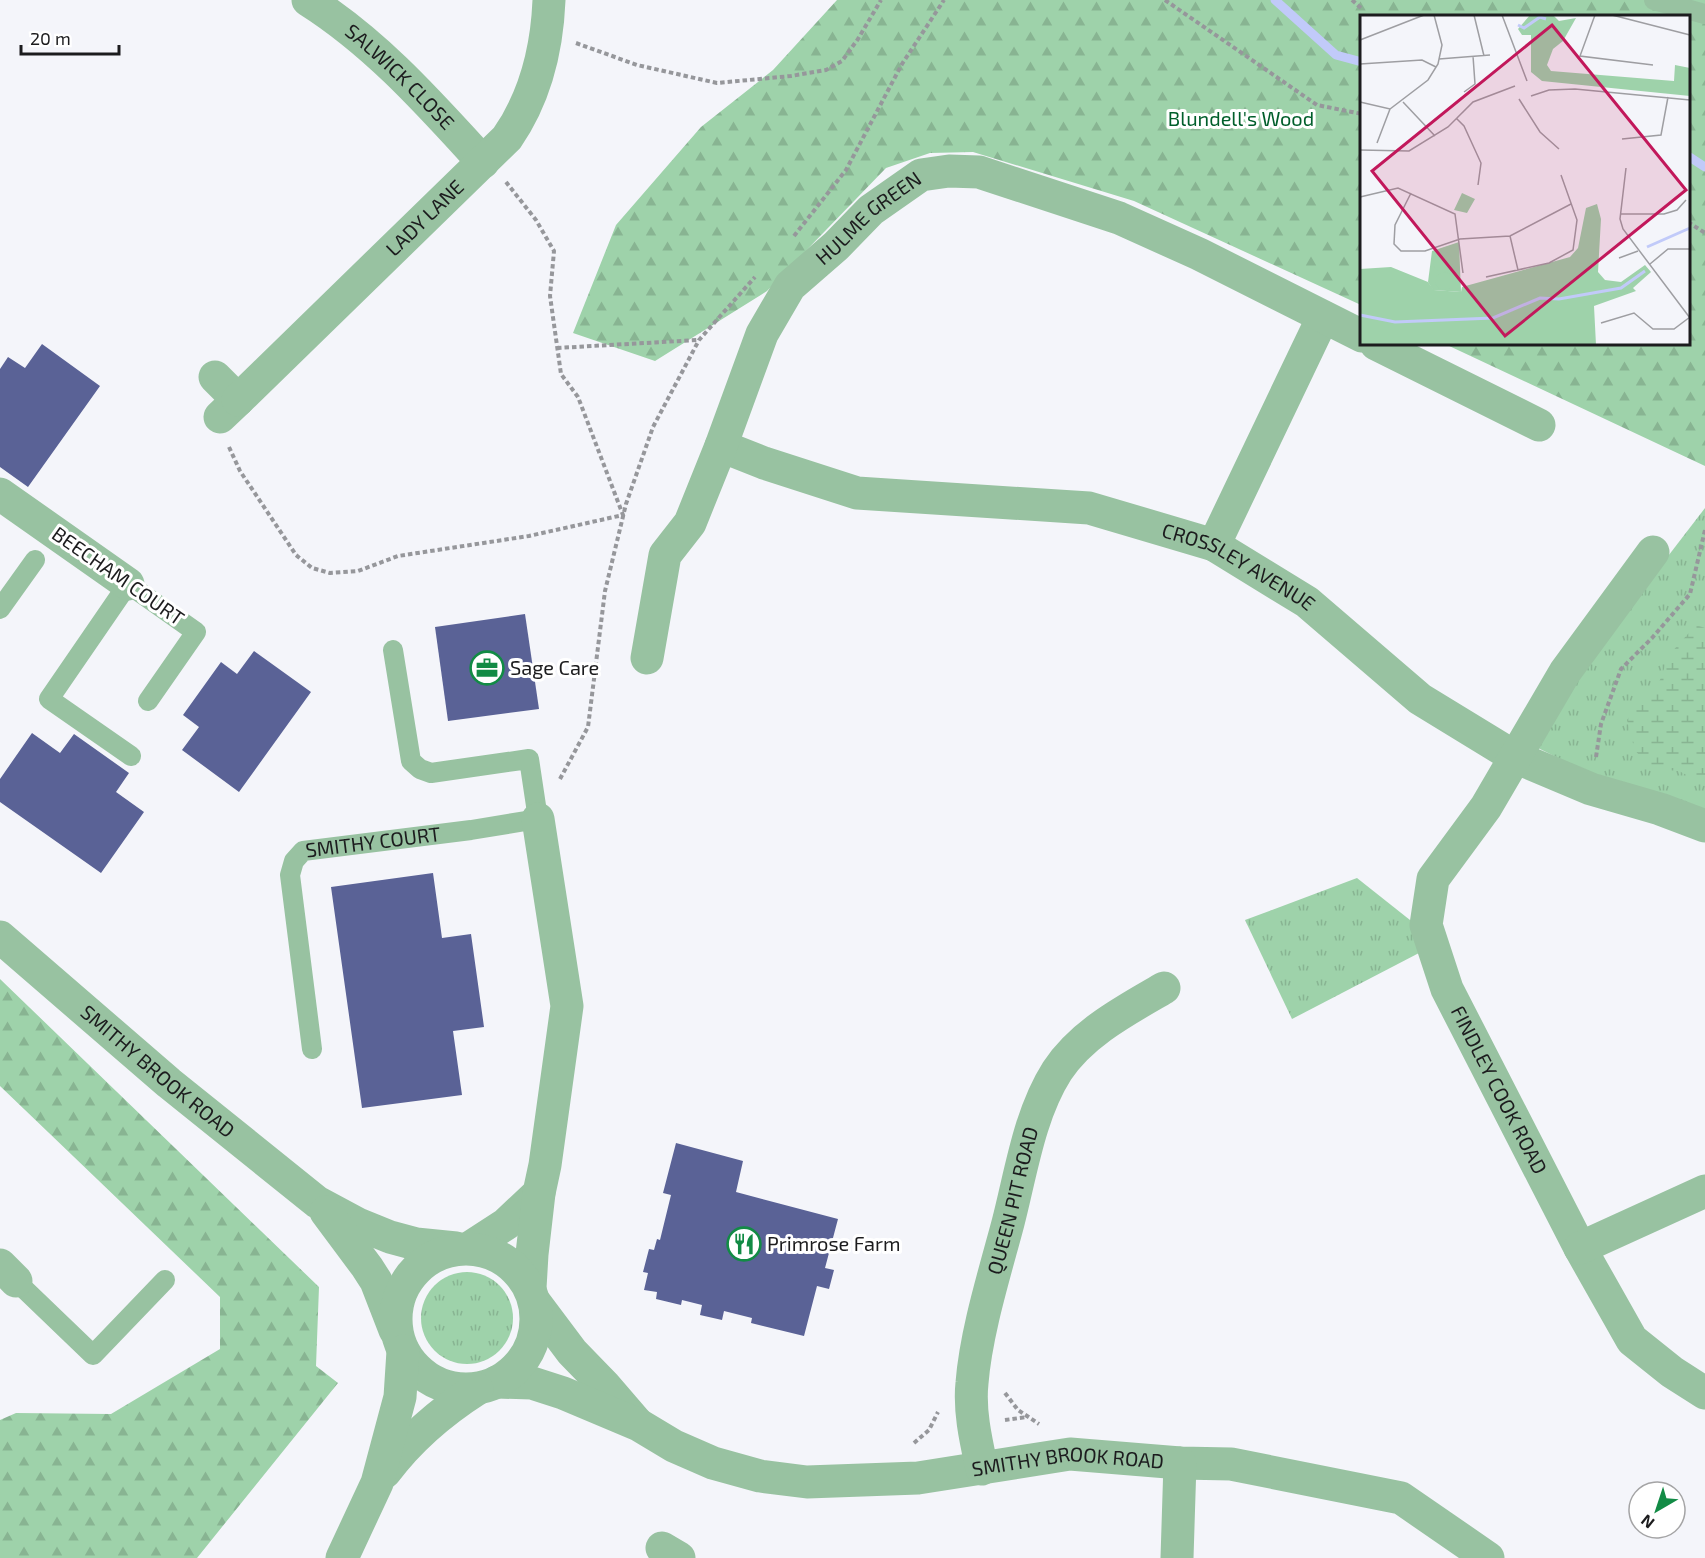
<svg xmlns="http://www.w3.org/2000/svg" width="1705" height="1558" viewBox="0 0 1705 1558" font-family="'Exo 2',sans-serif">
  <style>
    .grass { fill: url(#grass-tufts) }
    .forest { fill: url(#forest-firs) }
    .wetland { fill: url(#wetland-marsh) }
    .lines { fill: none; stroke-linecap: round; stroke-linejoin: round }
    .stream { stroke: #c1caf9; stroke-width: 9 }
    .building { fill: #5a6296 }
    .path { stroke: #96979b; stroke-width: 4; stroke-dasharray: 4.5 3; stroke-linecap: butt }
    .service { stroke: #98c2a1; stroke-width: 20 }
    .minor { stroke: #98c2a1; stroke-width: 33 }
    .tertiary { stroke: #98c2a1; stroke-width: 33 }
    .labels { text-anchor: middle; stroke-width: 6; stroke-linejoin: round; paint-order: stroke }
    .street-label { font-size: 20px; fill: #1c1c1e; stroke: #fff }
    .park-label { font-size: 20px; fill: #005e2b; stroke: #fff }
    .poi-label { font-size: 20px; fill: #1c1c1e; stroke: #fff; text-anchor: start }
    .inset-river { fill: none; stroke: #c1caf9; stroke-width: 3 }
    .inset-road { fill: none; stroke: #9e9ea2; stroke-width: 1.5 }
    .view { fill: #c2185b; fill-opacity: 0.15; stroke: #c2185b; stroke-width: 3 }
    .inset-edge { fill: none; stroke: #1c1c1e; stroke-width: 3 }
  </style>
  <defs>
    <pattern id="grass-tufts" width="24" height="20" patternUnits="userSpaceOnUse" patternTransform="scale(1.5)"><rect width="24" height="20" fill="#9ed2aa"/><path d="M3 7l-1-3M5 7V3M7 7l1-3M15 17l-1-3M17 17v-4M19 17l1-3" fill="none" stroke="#88b492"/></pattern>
    <pattern id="forest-firs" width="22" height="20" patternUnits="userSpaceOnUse" patternTransform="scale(1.5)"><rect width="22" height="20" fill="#9ed2aa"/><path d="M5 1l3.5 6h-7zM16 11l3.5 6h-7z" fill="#88b492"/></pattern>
    <pattern id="wetland-marsh" width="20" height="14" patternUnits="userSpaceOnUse" patternTransform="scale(1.5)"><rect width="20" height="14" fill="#9ed2aa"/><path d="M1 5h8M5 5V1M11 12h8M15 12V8" fill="none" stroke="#88b492"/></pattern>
  </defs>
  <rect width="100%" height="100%" fill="#f4f5fa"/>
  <g class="grass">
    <path d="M1705,508v305l-93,-28 -76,-38 33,-62z"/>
    <path d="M1357,878l53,42 9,33 -127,66 -47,-99z"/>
    <circle cx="467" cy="1318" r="46"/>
  </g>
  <g class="forest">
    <path d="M837,0h868v466l-260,-122h243v-328h-326l-1,289 -227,-104 -161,-49 -43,1 -44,15 -119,123 -112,70 -82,-28 43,-108 85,-98 72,-57z"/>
    <path d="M0,979l319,308 -3,79 22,17 -141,175h-197v-138l16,-7 95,1 109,-65v-52l-220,-211z"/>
  </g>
  <path class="wetland" d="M1696,625l9,3v155l-7,-2 -19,-10 -24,-2 -20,-18 -8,-31 15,-21 18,-19 9,-25z"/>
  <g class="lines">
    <g class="stream">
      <path d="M1275,0l61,55 26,7"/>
      <path d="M1688,156l17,11"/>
    </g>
  </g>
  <g class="building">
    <path d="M42,344l58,42 -72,101 -28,-20v-98l8,-12 17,11z"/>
    <path d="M525,614l14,95 -91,12 -13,-94z"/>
    <path d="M254,651l57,41 -72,100 -57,-42 17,-23 -16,-12 38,-53 16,12z"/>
    <path d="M32,733l28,20 14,-19 55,39 -13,19 28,20 -43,61 -101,-71v-23z"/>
    <path d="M433,873l9,65 29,-4 13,93 -31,4 9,64 -100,13 -31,-221z"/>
    <path d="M676,1143l67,18 -7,31 102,27 -13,49 9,2 -5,19 -12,-3 -13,50 -53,-13 1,-5 -28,-7 -2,9 -22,-5 2,-10 -20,-5 -1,5 -25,-6 1,-7 -13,-2 4,-17 -5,-1 6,-23 5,1 3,-11 3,1 11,-45 -8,-2z"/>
  </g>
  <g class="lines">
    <g class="path">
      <path d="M1165,0l152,105 45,9"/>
      <path d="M1352,0l9,8"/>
      <path d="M576,43l61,22 80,18 74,-7 35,-6 16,-9 16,-22 23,-39"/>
      <path d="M1688,222l17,11"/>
      <path d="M794,236l52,-66 56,-106 42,-64"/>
      <path d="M557,348l141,-8"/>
      <path d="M229,447l11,24 56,84 16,13 18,5 28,-2 40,-15 131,-20 94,-21 -45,-118 -17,-23 -11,-78 4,-45 -18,-31 -30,-38"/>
      <path d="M1596,757l5,-33 20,-55 31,-31 38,-44 15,-64"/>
      <path d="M560,779l28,-52 17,-136 21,-87 27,-77 46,-87 56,-63"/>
      <path d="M1005,1393l13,17 21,14"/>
      <path d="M1005,1420l22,-3"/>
      <path d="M914,1443l15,-13 9,-18"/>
    </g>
    <g class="service">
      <path d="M1654,0l51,14"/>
      <path d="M0,609l35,-49"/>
      <path d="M131,756l-82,-57 79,-115 68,48 -48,69"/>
      <path id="s1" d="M312,1049l-22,-174 4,-14 9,-10 168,-21 67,-11 -9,-60 -98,14 -11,-4 -9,-8 -18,-111"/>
      <path d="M16,1281l77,74 72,-75"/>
    </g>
    <g class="minor">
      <path id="s2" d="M308,0c68,43 121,103 175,162"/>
      <path d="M1376,344l163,81"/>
      <path d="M215,377l23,23 -18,17"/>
      <path id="s3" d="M238,400l269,-262c29,-42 40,-88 42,-138"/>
      <path id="s4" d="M721,446l43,17 93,30 232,15 125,37 93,57 113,97 95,58 76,32 69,20 45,17"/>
      <path d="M0,494l128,90"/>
      <path d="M1214,545l109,-228"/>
      <path id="s5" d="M1653,552l-88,120 -79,135 -53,72 -7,46 21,64 133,259 52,92 40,32 33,21"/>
      <path id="s6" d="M647,658l18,-103 25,-32 31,-77 41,-112 28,-48 46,-40 35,-36 50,-35 28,-4 30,1 140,46 80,36 163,82"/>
      <path d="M469,1248l37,-24 33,-31"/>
      <path d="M1580,1248l125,-57"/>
      <path d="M0,1265l16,16"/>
      <path d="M530,1288l2,-34 7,-61 6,-28 22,-159 -29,-187"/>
      <path d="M536,1304l36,48 33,34 31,36"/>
      <path id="s7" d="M497,1382l35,1 31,10 76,32 35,21 39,17 47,13 47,6 111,-4 152,-24 110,9 51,1 170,34 87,60"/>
      <path id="s8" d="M982,1469c-6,-28 -13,-58 -10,-86 4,-51 23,-111 36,-160 13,-50 21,-108 49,-152 25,-38 69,-61 107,-83"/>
      <path d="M662,1548l17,10"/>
      <path d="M1177,1558l3,-95"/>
    </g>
    <g class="tertiary">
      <path id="s9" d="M0,937l169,146 148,119 41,22 32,13 26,7 40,4"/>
      <path d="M326,1212l41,55 9,14 19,49"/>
      <circle cx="466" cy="1319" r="70"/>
      <path d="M385,1472c26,-35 56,-60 92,-83"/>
      <path d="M342,1558l35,-75 23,-86 3,-46"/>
    </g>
  </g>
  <defs>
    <symbol id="office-ring" viewBox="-11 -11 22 22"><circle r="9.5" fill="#fff" stroke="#128b45" stroke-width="1.5"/><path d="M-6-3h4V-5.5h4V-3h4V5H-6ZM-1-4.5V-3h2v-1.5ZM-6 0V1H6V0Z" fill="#128b45"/></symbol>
    <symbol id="restaurant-ring" viewBox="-11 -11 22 22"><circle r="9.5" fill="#fff" stroke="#128b45" stroke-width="1.5"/><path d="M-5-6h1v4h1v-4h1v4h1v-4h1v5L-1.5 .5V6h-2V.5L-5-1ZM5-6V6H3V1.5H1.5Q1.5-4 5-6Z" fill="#128b45"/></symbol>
  </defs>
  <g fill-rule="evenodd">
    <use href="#office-ring" x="468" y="649" width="38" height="38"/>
    <use href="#restaurant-ring" x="725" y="1225" width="38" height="38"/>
  </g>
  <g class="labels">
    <g class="street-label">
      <text dy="7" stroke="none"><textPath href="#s2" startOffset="120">SALWICK CLOSE</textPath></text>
      <text dy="7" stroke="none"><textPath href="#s3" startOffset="261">LADY LANE</textPath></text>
      <text dy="7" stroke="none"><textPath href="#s6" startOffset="507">HULME GREEN</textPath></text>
      <text dy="7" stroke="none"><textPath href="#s4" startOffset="538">CROSSLEY AVENUE</textPath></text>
      <text transform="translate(118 576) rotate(35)" y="7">BEECHAM COURT</text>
      <text dy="7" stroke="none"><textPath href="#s1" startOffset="274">SMITHY COURT</textPath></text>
      <text dy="7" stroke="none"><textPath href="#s9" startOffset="207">SMITHY BROOK ROAD</textPath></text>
      <text dy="7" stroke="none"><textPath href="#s5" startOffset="622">FINDLEY COOK ROAD</textPath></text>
      <text dy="7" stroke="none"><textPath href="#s8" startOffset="274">QUEEN PIT ROAD</textPath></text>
      <text dy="7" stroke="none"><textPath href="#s7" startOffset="592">SMITHY BROOK ROAD</textPath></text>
    </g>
    <g class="park-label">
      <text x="1241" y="126">Blundell's Wood</text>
    </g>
    <g class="poi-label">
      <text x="510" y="675">Sage Care</text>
      <text x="767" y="1251">Primrose Farm</text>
    </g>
  </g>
  <g transform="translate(1360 15)">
    <rect width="330" height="330" fill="#f4f5fa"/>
    <path d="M102,178l13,6 -8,14 -13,-3zM99,227l2,50 -28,-2 -5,-8 4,-31z" fill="#9ed2aa"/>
    <path d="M170,0h23l6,6 17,-3 -13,23 -10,8 -6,16 4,6 123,10 1,-16 15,3v28l-148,-15 -11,-9v-37h-9l-4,-6zM237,189l4,15 -3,53 7,8 16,2 24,-17 6,7 -18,16 3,3 -42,15 2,39h-236v-76l31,-2 37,15 6,8 27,2 1,-5 108,-30 8,-9 8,-40z" fill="#9ed2aa"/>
    <path d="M73 247a10 10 0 1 1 20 0a10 10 0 1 1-20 0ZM75 266a9 9 0 1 1 18 0a9 9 0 1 1-18 0Z" fill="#9ed2aa"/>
    <path class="inset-river" d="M158,10l6,3 16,-11 6,2M287,232l43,-19M0,300l35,7 98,-4 47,-20 19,1 62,-11 24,-17"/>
    <path class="inset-road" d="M114,0l10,41M142,0l25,66M235,0l-15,41 73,9M252,0l78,20M0,25l64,-25M79,44l51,-4M0,49l62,-4 14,7M104,77l11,-8 -2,-28M171,81l18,-6 26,-1 115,11M159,84l21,33 19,17M0,87l30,7 38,-29 10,-16 4,-19 -8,-30M43,87l32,34M96,103l8,8 17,37 -3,22M262,124l39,-4 7,-38M17,128l13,-34M0,135l49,1 39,-24 25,-25 42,-16M266,153l-6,51 3,10 67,89M51,178l-16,32 -1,19 7,7h24l35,-12 50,-3 61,-32M0,182l38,-9 57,26 8,59M261,199h43l13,-4 9,-10M150,221l8,34M259,243l19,-7M290,249l18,-15h22M126,262l63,-14 24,-13 4,-30 -16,-45M241,308l33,-10 19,16h21l16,-12"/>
    <path class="view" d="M192,10l134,165 -181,146 -133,-165z"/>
    <rect width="330" height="330" class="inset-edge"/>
  </g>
  <g transform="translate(1657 1510) rotate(219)"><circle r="28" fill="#ffffff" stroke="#a4a4a5" stroke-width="1.5"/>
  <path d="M0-4.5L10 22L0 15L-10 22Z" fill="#128b45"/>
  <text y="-9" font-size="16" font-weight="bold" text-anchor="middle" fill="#1c1c1e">N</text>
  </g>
  <path d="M21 45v9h98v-9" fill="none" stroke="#1c1c1e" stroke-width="3"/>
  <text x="30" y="45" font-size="18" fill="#1c1c1e" stroke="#ffffff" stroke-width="4.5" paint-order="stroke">20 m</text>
</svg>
